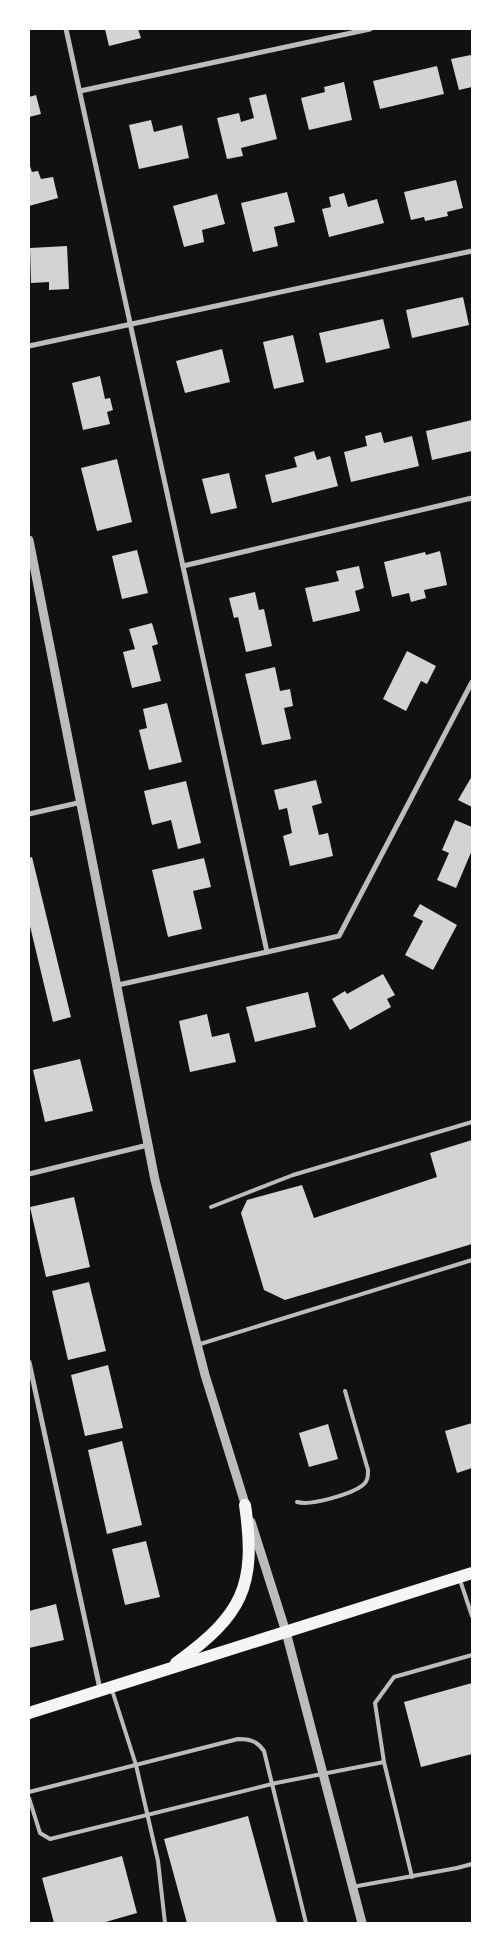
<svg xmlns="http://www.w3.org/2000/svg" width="501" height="1952" viewBox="0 0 501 1952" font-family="'DM Sans',sans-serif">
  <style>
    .building { fill: #d3d3d3 }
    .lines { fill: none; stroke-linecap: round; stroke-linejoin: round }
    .service { stroke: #bcbcbc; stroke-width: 4 }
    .minor { stroke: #bcbcbc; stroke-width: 5 }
    .tertiary { stroke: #bcbcbc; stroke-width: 9 }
    .primary { stroke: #f5f5f5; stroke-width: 12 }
  </style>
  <rect width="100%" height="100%" fill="#111"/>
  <g class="building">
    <path d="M105,29h33l3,9 -32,8z"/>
    <path d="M471,55l1,32 -13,3 -8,-31z"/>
    <path d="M437,66l7,28 -64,15 -7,-28z"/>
    <path d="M344,82l8,38 -43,10 -8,-32 24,-6 -1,-5z"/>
    <path d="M266,94l11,45 -36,9 2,8 -16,3 -10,-41 22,-5 2,9 13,-4 -5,-20z"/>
    <path d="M36,95l5,19 -12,3v-20z"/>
    <path d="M151,120l3,12 28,-7 7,33 -50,11 -10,-44z"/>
    <path d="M29,163l3,9 6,-1 3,8 12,-2 5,21 -29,8z"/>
    <path d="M456,180l7,28 -16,4 1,4 -23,5 -1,-4 -13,3 -7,-28z"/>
    <path d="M287,192l8,30 -21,5 4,19 -25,6 -12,-49z"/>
    <path d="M344,193l4,14 29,-8 7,24 -55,14 -7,-28 9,-2 -2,-10z"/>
    <path d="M217,194l8,30 -23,6 2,12 -20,5 -11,-41z"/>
    <path d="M67,246l2,43 -20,1v-8l-18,1 -1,-35z"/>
    <path d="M463,297l6,28 -57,13 -6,-28z"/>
    <path d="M383,319l7,29 -64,15 -7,-30z"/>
    <path d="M293,335l11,47 -30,7 -11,-47z"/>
    <path d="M222,349l8,33 -45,11 -9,-32z"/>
    <path d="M100,376l5,23 5,-1 3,12 -6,2 3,12 -27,6 -11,-47z"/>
    <path d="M472,420v31l-40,9 -6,-29z"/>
    <path d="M381,432l3,11 28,-7 7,30 -68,16 -7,-30 23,-6 -2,-10z"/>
    <path d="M314,451l3,9 13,-4 8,30 -66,17 -7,-28 32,-8 -3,-10z"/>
    <path d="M117,459l15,63 -35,9 -16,-63z"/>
    <path d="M229,473l8,35 -26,6 -9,-35z"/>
    <path d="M137,550l11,43 -26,6 -10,-43z"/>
    <path d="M440,551l7,34 -23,5 2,8 -15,4 -2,-9 -17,4 -8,-35 41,-10 1,3z"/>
    <path d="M359,566l5,22 -9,3 5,20 -47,11 -8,-34 34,-7 -3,-10z"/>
    <path d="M255,592l4,18 5,-1 8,37 -26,6 -8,-35 -4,1 -5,-20z"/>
    <path d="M152,623l6,21 -6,2 9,35 -29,7 -9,-36 12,-3 -6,-20z"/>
    <path d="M407,651l29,15 -9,18 -6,-3 -15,30 -23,-12z"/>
    <path d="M275,667l5,24 10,-2 3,17 -9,2 7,31 -29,6 -17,-71z"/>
    <path d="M167,703l15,59 -33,8 -10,-40 8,-2 -4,-19z"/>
    <path d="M472,776v31l-14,-7z"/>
    <path d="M316,780l6,23 -10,3 7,29 9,-2 5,23 -43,10 -7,-30 9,-3 -5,-25 -8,2 -5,-20z"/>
    <path d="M186,781l15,62 -23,6 -7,-29 -19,5 -8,-34z"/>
    <path d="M455,820l17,7v23l-16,38 -19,-8 12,-27 -7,-3z"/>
    <path d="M32,857l39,160 -18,5 -24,-100v-64z"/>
    <path d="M204,858l7,29 -18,4 9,38 -34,8 -16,-67z"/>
    <path d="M420,904l37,21 -24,45 -28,-15 18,-34 -10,-5z"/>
    <path d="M383,974l12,21 -8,4 4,8 -41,23 -18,-31 13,-8 2,3z"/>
    <path d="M308,992l8,35 -61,15 -9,-35z"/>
    <path d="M207,1014l5,23 17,-4 7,29 -46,10 -11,-51z"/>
    <path d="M80,1059l13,52 -48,11 -12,-52z"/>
    <path d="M472,1140v104l-187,56 -21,-10 -23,-77 6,-13 55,-15 12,33 123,-41 -7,-24z"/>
    <path d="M74,1197l16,70 -44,10 -16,-70z"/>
    <path d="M89,1282l17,69 -38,9 -16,-69z"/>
    <path d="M108,1365l15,63 -38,8 -14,-61z"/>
    <path d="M472,1423v45l-15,5 -12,-42z"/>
    <path d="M328,1424l10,35 -29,8 -10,-34z"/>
    <path d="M122,1441l20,84 -35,9 -19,-84z"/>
    <path d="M146,1541l14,56 -35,8 -13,-56z"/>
    <path d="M56,1604l8,36 -35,8v-37z"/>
    <path d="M472,1683v71l-51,13 -17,-65z"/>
    <path d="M248,1816l29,107h-90l-23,-84z"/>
    <path d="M122,1856l15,57 -35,10h-48l-12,-45z"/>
  </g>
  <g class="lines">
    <g class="service">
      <path d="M211,1207l82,-32 179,-53"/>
      <path d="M197,1345l275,-85"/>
      <path d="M297,1502c14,4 55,-8 66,-17 5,-4 5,-9 5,-15l-23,-79"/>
      <path d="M460,1580l12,36"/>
      <path d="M112,1690l24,75 22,96 7,62"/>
      <path d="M384,1762l28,115"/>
      <path d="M29,1792l209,-53c12,0 19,2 26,12l42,172"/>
      <path d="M29,1798l11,35 10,6 226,-56 108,-21 -9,-59 19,-26 78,-22"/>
      <path d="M352,1887l105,-19 15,-4"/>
    </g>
    <g class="minor">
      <path d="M66,29l201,923"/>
      <path d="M80,91l290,-62"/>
      <path d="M29,346l443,-95"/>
      <path d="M183,566l289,-68"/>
      <path d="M29,814l53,-12"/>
      <path d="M118,985l221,-49 133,-254"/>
      <path d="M29,1174l119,-29"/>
      <path d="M29,1362l71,327"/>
    </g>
    <g class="tertiary">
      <path d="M29,540l126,640 50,195 42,135"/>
      <path d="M251,1522l35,110 76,291"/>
    </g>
    <g class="primary">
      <path d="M176,1663c66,-48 81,-76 69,-158"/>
      <path d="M29,1713l443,-140"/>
    </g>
  </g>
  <rect width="501" height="1952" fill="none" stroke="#ffffff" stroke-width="60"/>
</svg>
